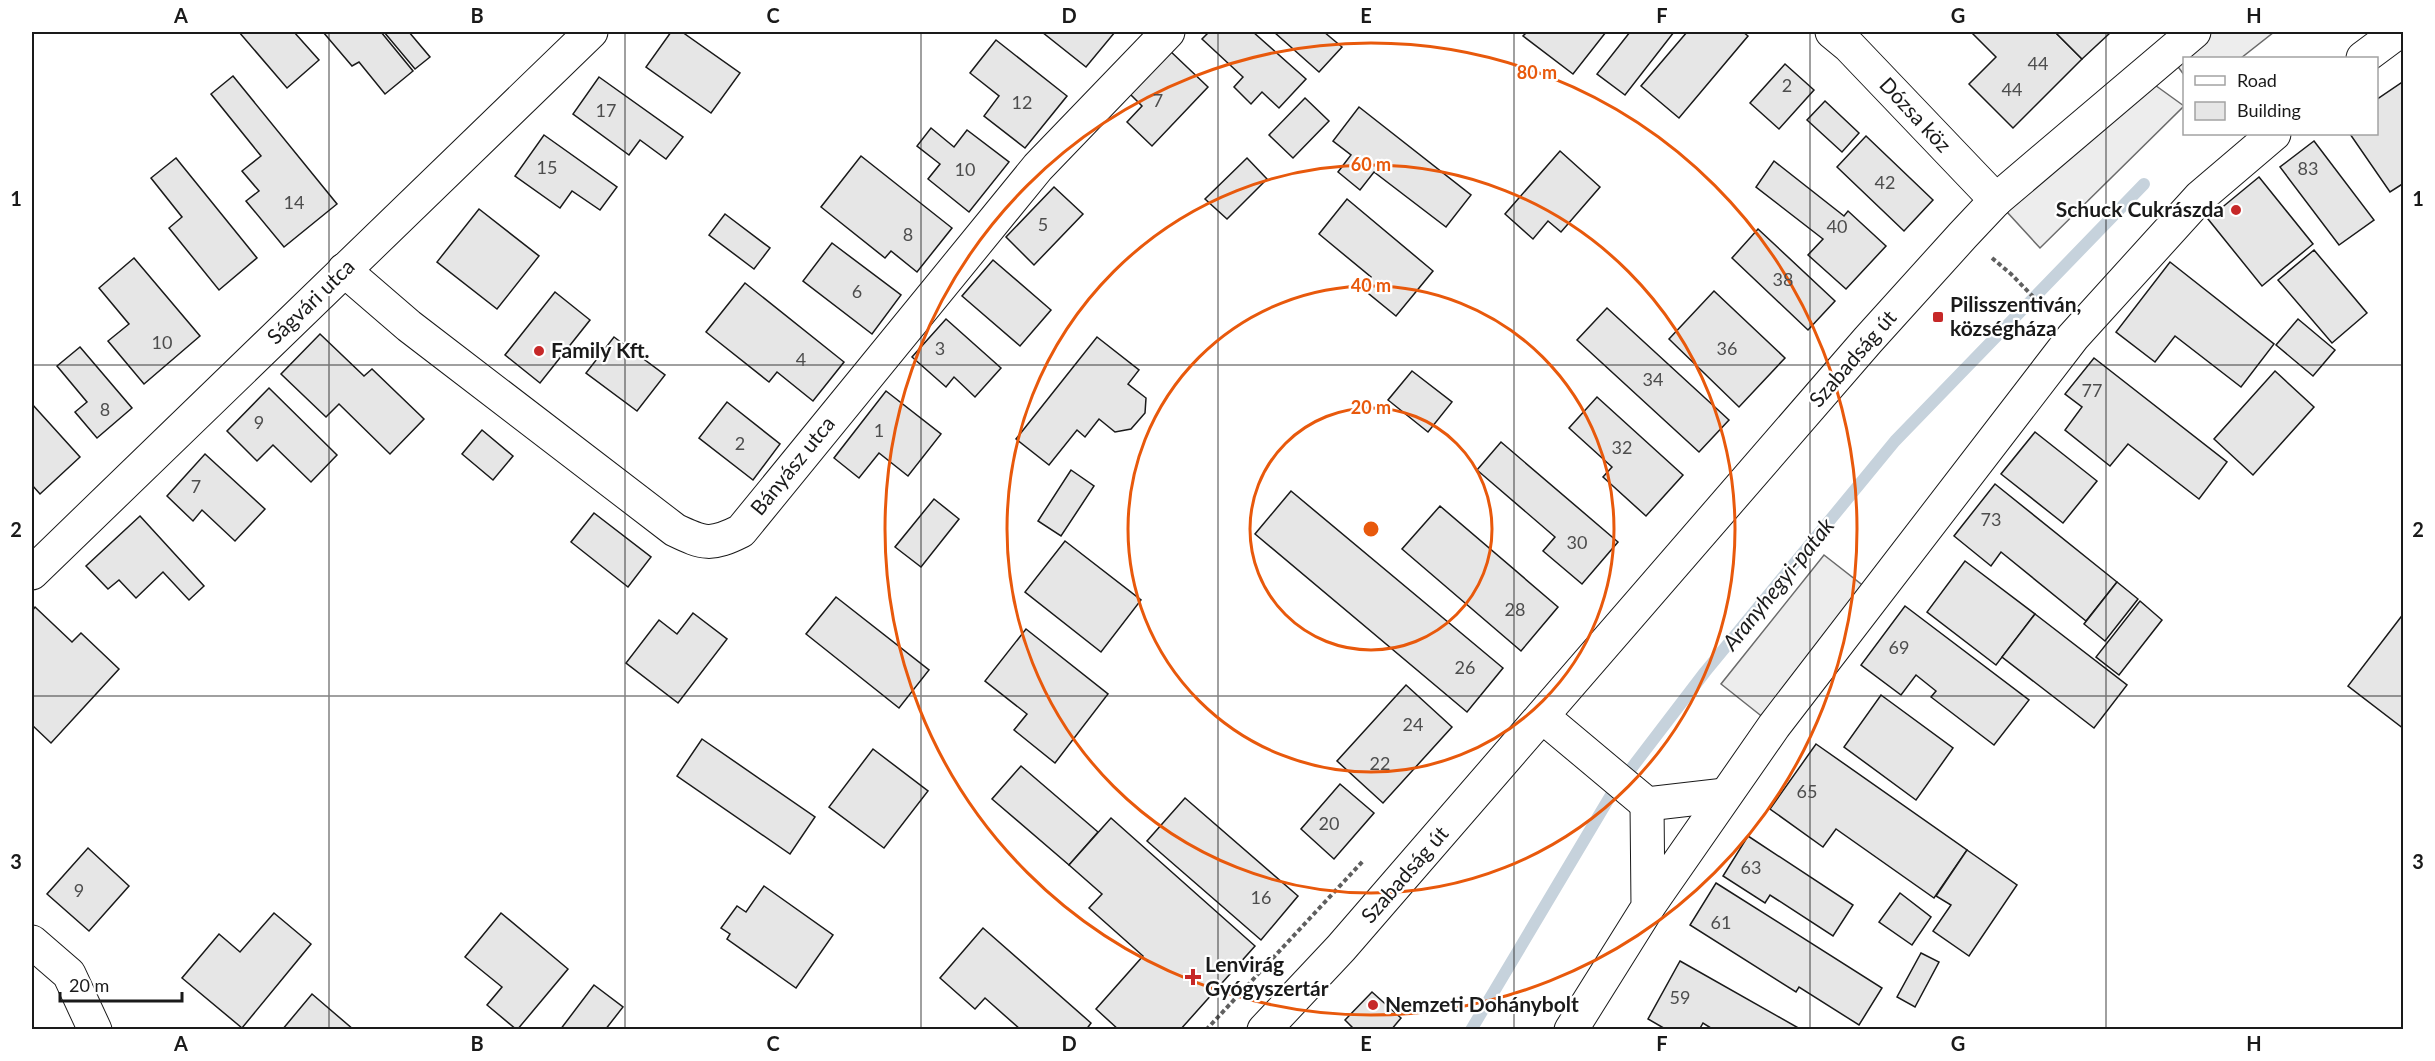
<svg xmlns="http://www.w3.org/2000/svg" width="2435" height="1061" viewBox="0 0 2435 1061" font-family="Lato,sans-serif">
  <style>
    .parking { fill: #ededed; stroke: #6a6a6a; stroke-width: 1.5 }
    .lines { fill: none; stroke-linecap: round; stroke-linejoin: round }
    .stream { stroke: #c6d2dc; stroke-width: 12 }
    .building { fill: #e6e6e6; stroke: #1a1a1a; stroke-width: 1.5 }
    .street-casing { stroke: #1a1a1a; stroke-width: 35 }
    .secondary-casing { stroke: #1a1a1a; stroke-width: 35 }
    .path { stroke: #5f5f5f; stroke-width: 4; stroke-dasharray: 4.5 3; stroke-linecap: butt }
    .street { stroke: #fff; stroke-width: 33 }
    .secondary { stroke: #fff; stroke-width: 33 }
    .grid { fill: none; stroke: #1a1a1a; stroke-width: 1.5; stroke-opacity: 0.55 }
    .ring { fill: none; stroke: #e8590c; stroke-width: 3 }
    .poi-dot { fill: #c62828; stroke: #fff; stroke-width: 2 }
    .labels { text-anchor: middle; stroke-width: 4.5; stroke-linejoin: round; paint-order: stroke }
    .number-label { font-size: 18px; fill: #4d4d4d }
    .street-label { font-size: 21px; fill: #1a1a1a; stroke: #fff }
    .poi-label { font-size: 21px; font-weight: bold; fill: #1a1a1a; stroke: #fff; text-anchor: start }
    .water-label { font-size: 22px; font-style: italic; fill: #1a1a1a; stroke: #fff }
    .centre { fill: #e8590c; stroke: #fff; stroke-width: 3 }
    .ring-label { font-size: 18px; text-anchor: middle; font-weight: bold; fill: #e8590c; stroke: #fff; stroke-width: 4.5; stroke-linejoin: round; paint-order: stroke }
    .neatline { fill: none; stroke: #1a1a1a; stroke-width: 2 }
    .grid-label { font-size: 20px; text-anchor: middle; font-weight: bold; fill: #1a1a1a }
  </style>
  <rect width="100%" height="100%" fill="#fff"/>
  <g class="parking">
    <path d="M2194,32h80l-33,26h-57v17l-16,-22z"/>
    <path d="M2141,75l43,31 -144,142 -44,-48z"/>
    <path d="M1824,555l51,40 -101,131 -53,-42z"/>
  </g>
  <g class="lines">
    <path class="stream" d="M1471,1030l140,-235 94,-123 190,-231 249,-257"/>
  </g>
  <g class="building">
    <path d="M239,32h55l25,28 -32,28z"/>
    <path d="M323,32h58l32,39 -28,23 -26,-32 -7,4z"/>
    <path d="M384,32h25l21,25 -15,12z"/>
    <path d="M671,32h11l58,41 -29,40 -65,-46z"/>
    <path d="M1042,32h73l-29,35z"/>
    <path d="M1209,32h44l53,47 -27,29 -17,-16 -11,12 -17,-17 9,-10 -41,-38z"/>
    <path d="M1274,32h50l18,15 -23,25z"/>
    <path d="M1527,32h79l-33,42 -50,-38z"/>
    <path d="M1630,32h44l-49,63 -28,-21z"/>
    <path d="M1687,32h56l5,4 -69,82 -38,-32z"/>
    <path d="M1971,32h84l27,27 -69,69 -44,-44 27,-27z"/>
    <path d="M2055,32h56l-29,27z"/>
    <path d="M996,40l71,56 -42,52 -41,-32 15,-20 -29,-23z"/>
    <path d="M1168,49l40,38 -56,59 -25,-24 15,-16 -14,-14z"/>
    <path d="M1785,64l29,26 -35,39 -29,-26z"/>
    <path d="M233,76l104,128 -53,43 -38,-46 13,-10 -17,-20 19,-15 -50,-62z"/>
    <path d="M599,77l84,60 -17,22 -26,-19 -11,15 -56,-41z"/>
    <path d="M2404,81v102l-14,9 -40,-58h26v-34z"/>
    <path d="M1305,98l24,23 -36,37 -24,-23z"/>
    <path d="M1825,101l34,32 -17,19 -35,-32z"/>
    <path d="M1359,107l112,88 -25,32 -72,-55 -14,18 -22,-18 13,-17 -18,-14z"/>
    <path d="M931,128l23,19 13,-17 42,32 -40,50 -41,-33 12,-15 -23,-18z"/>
    <path d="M544,135l73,52 -17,23 -28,-19 -12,17 -45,-32z"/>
    <path d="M1866,136l67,64 -29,31 -67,-64z"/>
    <path d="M2314,141l60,79 -35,25 -59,-78z"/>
    <path d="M1560,151l40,36 -39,45 -13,-11 -15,18 -28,-25z"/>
    <path d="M861,156l91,72 -35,44 -26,-21 -6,7 -64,-51z"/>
    <path d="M176,158l81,100 -38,32 -50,-62 13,-11 -31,-39z"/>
    <path d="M1247,158l20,21 -40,40 -22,-20z"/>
    <path d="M1774,161l70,55 4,-5 38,35 -40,43 -38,-34 15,-16 -67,-52z"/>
    <path d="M2259,177l54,67 -51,42 -54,-67z"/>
    <path d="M1054,187l29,27 -49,51 -28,-28z"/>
    <path d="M1347,199l86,72 -37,45 -33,-27 8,-12 -52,-43z"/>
    <path d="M479,209l60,47 -42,53 -60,-47z"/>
    <path d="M725,214l45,34 -16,21 -45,-34z"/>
    <path d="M1758,229l77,72 -27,29 -76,-72z"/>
    <path d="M832,243l69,52 -29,39 -69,-53z"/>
    <path d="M2314,250l53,63 -35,30 -54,-63z"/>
    <path d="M134,258l66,78 -56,48 -36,-43 21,-17 -30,-36z"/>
    <path d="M993,260l58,50 -31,36 -58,-50z"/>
    <path d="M2170,262l104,82 -33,43 -66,-51 -20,26 -39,-30z"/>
    <path d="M745,283l99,79 -31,39 -36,-29 -8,10 -63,-50z"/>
    <path d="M1714,291l71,67 -46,49 -70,-68z"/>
    <path d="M555,292l35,28 -50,63 -35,-28z"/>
    <path d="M1607,308l122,112 -30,32 -122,-112z"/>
    <path d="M946,319l55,49 -26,29 -21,-20 -8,10 -34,-30z"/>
    <path d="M2298,319l37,31 -22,26 -37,-31z"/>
    <path d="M320,334l44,42 8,-7 52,50 -34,35 -51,-50 -13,13 -45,-43z"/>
    <path d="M614,337l51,38 -28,36 -51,-38z"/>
    <path d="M1097,337l42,33 -11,14 18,14 -1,15 -14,16 -16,3 -16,-13 -14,18 -8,-7 -28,35 -33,-26z"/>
    <path d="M80,347l52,61 -35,30 -22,-26 12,-10 -30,-36z"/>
    <path d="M2094,358l133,104 -28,37 -71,-55 -18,22 -45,-36 17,-23 -17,-13z"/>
    <path d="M1412,371l40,31 -24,30 -40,-32z"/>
    <path d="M2275,371l39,36 -61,68 -39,-36z"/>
    <path d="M269,388l68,67 -26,27 -38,-37 -16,16 -30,-30z"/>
    <path d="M886,391l55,43 -33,42 -29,-23 -20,25 -25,-20z"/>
    <path d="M1597,397l86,78 -37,41 -43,-39 9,-10 -43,-39z"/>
    <path d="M727,402l53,42 -27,36 -54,-42z"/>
    <path d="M32,404l48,53 -40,37 -8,-9z"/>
    <path d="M482,430l31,26 -20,24 -31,-26z"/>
    <path d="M2035,432l62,49 -34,42 -62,-49z"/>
    <path d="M1501,442l117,100 -36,42 -39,-33 12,-14 -78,-67z"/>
    <path d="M205,454l60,55 -30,32 -33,-31 -9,11 -26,-25z"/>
    <path d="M1071,470l23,16 -33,50 -23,-15z"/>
    <path d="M1995,484l122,98 -31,39 -85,-69 -10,14 -37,-30z"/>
    <path d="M1291,491l212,177 -36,44 -212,-178z"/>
    <path d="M934,499l25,20 -38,48 -26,-20z"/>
    <path d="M1440,506l118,101 -37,44 -119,-102z"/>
    <path d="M594,513l57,44 -23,30 -57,-45z"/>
    <path d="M140,516l64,70 -15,14 -26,-28 -27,26 -17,-18 -11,9 -22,-23z"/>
    <path d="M1065,541l76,59 -40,52 -76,-60z"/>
    <path d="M1965,561l70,53 -39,51 -69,-53z"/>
    <path d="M2117,582l21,17 -33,42 -21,-17z"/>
    <path d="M836,597l93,73 -30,38 -93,-74z"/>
    <path d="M2140,601l22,19 -43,55 -23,-18z"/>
    <path d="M1905,606l124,94 -35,45 -63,-48 5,-6 -20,-16 -15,20 -40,-30z"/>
    <path d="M35,607l37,35 9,-9 38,36 -68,74 -19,-18v-114z"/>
    <path d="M693,613l34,26 -49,64 -52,-40 33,-43 18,14z"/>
    <path d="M2404,613v116l-56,-43z"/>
    <path d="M2035,614l92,71 -33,43 -92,-71z"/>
    <path d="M1026,629l82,65 -53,69 -41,-33 13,-16 -42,-33z"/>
    <path d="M1406,685l46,42 -69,76 -46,-42z"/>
    <path d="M1881,695l72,53 -37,52 -72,-53z"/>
    <path d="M702,739l113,78 -25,37 -113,-78z"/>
    <path d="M1816,744l151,106 -33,48 -98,-69 -13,18 -53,-38z"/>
    <path d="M873,749l55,42 -44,57 -55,-41z"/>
    <path d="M1021,766l77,66 -29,33 -77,-66z"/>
    <path d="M1340,784l34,29 -40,46 -33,-30z"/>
    <path d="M1185,798l113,98 -37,44 -114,-99z"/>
    <path d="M1111,818l144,128 -75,84h-61l-23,-21 47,-53 -54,-48 13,-14 -33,-29z"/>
    <path d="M1748,836l105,69 -20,31 -63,-41 -5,8 -42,-27z"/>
    <path d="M88,848l41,38 -40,45 -42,-37z"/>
    <path d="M1967,850l50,35 -48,71 -36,-25 18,-26 -15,-9z"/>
    <path d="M1716,883l166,105 -23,37 -60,-38 -3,5 -106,-67z"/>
    <path d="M764,886l69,49 -37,53 -69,-49 3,-5 -9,-6 16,-22 9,6z"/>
    <path d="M1900,893l31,24 -19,28 -33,-23z"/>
    <path d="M274,913l37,31 -69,84 -60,-50 37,-44 21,18z"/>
    <path d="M501,913l67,56 -51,61 -30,-25 15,-18 -37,-30z"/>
    <path d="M983,928l108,95 -5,7h-65l-36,-32 -10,11 -35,-31z"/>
    <path d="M1921,953l18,9 -24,45 -18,-10z"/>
    <path d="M1680,961l122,69h-88l-11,-7 -4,7h-32l-19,-11z"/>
    <path d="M594,985l29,22 -18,23h-45z"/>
    <path d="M1372,992l29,26 -10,12h-36l-10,-10z"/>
    <path d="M312,994l42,36h-72z"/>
  </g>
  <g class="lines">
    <defs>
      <g id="street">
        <path d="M1832,32l17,14 147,154"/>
        <path d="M2363,58l35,-26"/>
        <path d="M344,270l65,56 266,204c29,14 36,16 66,1l297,-364 130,-135"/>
        <path d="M32,573l559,-541"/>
        <path d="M1543,717l104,87 78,-9"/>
        <path d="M1648,907l126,-181 299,-389 127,-140 74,-63"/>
        <path d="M32,942l37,32 26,56"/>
        <path d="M1571,1030l77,-123 -1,-103"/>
      </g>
      <path id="secondary" d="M1264,1030l77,-82 527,-608 95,-105 33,-35 198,-168"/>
    </defs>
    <use href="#street" class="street-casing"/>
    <use href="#secondary" class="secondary-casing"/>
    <g class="path">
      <path d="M1992,258l19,16 36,37"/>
      <path d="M1206,1030l157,-169"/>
    </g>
    <use href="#street" class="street"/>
    <use href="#secondary" class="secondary"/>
  </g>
  <path class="grid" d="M329,32v998M625,32v998M921,32v998M1218,32v998M1514,32v998M1810,32v998M2106,32v998M32,365h2372M32,696h2372"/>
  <g class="ring">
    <circle cx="1371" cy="529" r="121"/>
    <circle cx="1371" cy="529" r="243"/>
    <circle cx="1371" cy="529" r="364"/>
    <circle cx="1371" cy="529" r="486"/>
  </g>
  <g class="poi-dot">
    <circle cx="2236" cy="210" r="6"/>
    <rect x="1932" y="311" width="12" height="12" rx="3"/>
    <circle cx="539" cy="351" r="6"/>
    <path d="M1190 968h6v6h6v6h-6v6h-6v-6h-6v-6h6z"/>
    <circle cx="1373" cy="1005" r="6"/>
  </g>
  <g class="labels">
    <g class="number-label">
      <text x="2038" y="70">44</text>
      <text x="1787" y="92">2</text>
      <text x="2012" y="96">44</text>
      <text x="1158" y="107">7</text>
      <text x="1022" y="109">12</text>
      <text x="606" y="117">17</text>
      <text x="547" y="174">15</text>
      <text x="2308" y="175">83</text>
      <text x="965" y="176">10</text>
      <text x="1885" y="189">42</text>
      <text x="294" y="209">14</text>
      <text x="1043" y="231">5</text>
      <text x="1837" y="233">40</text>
      <text x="908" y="241">8</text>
      <text x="1783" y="286">38</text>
      <text x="857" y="298">6</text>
      <text x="162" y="349">10</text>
      <text x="940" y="355">3</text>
      <text x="1727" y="355">36</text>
      <text x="801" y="366">4</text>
      <text x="1653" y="386">34</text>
      <text x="2092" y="397">77</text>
      <text x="105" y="416">8</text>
      <text x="259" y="429">9</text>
      <text x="879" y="437">1</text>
      <text x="740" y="450">2</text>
      <text x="1622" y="454">32</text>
      <text x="196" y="493">7</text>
      <text x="1991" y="526">73</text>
      <text x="1577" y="549">30</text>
      <text x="1515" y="616">28</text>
      <text x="1899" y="654">69</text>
      <text x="1465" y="674">26</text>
      <text x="1413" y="731">24</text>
      <text x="1380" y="770">22</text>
      <text x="1807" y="798">65</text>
      <text x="1329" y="830">20</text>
      <text x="1751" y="874">63</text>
      <text x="79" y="897">9</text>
      <text x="1261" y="904">16</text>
      <text x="1721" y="929">61</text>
      <text x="1680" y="1004">59</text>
    </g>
    <g class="street-label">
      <text transform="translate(1915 115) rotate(47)" y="7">Dózsa köz</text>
      <text transform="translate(311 302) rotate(-44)" y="7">Ságvári utca</text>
      <text transform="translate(1853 359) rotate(-49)" y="7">Szabadság út</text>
      <text transform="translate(793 466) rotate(-51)" y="7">Bányász utca</text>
      <text transform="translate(1405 875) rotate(-49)" y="7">Szabadság út</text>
    </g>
    <g class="poi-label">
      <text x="2224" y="217" text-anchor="end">Schuck Cukrászda</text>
      <text x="1950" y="312">Pilisszentiván,<tspan x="1950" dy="24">községháza</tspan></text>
      <text x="551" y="358">Family Kft.</text>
      <text x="1205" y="972">Lenvirág<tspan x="1205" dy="24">Gyógyszertár</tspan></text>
      <text x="1385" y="1012">Nemzeti Dohánybolt</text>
    </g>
    <g class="water-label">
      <text transform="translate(1778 584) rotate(-51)" y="8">Aranyhegyi-patak</text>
    </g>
  </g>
  <circle cx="1371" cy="529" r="9" class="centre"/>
  <g class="ring-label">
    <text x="1537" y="79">80 m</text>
    <text x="1371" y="171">60 m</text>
    <text x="1371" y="292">40 m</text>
    <text x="1371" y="414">20 m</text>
  </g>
  <rect width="2435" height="1061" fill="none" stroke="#ffffff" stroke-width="66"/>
  <rect x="2183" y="57" width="195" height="78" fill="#ffffff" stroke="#a3a3a3" stroke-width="1.5"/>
  <rect x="2195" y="76" width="30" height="9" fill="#ffffff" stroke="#a3a3a3" stroke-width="1.5"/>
  <text x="2237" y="87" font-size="18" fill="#1a1a1a">Road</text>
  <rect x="2195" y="102" width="30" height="18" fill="#e6e6e6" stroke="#a3a3a3" stroke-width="1.5"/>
  <text x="2237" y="117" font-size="18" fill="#1a1a1a">Building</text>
  <path d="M60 992v9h122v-9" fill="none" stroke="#1a1a1a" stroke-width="3"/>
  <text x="69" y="992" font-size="18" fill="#1a1a1a" stroke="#ffffff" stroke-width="4.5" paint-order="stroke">20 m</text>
  <rect x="33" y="33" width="2369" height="995" class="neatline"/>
  <g class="grid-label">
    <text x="181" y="23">A</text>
    <text x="477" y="23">B</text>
    <text x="773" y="23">C</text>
    <text x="1069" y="23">D</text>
    <text x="1366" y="23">E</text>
    <text x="1662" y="23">F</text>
    <text x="1958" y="23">G</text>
    <text x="2254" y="23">H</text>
    <text x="16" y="206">1</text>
    <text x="2418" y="206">1</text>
    <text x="16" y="537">2</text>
    <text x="2418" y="537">2</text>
    <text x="16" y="869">3</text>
    <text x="2418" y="869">3</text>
    <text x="181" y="1051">A</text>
    <text x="477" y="1051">B</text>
    <text x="773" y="1051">C</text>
    <text x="1069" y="1051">D</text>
    <text x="1366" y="1051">E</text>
    <text x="1662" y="1051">F</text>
    <text x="1958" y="1051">G</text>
    <text x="2254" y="1051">H</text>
  </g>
</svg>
